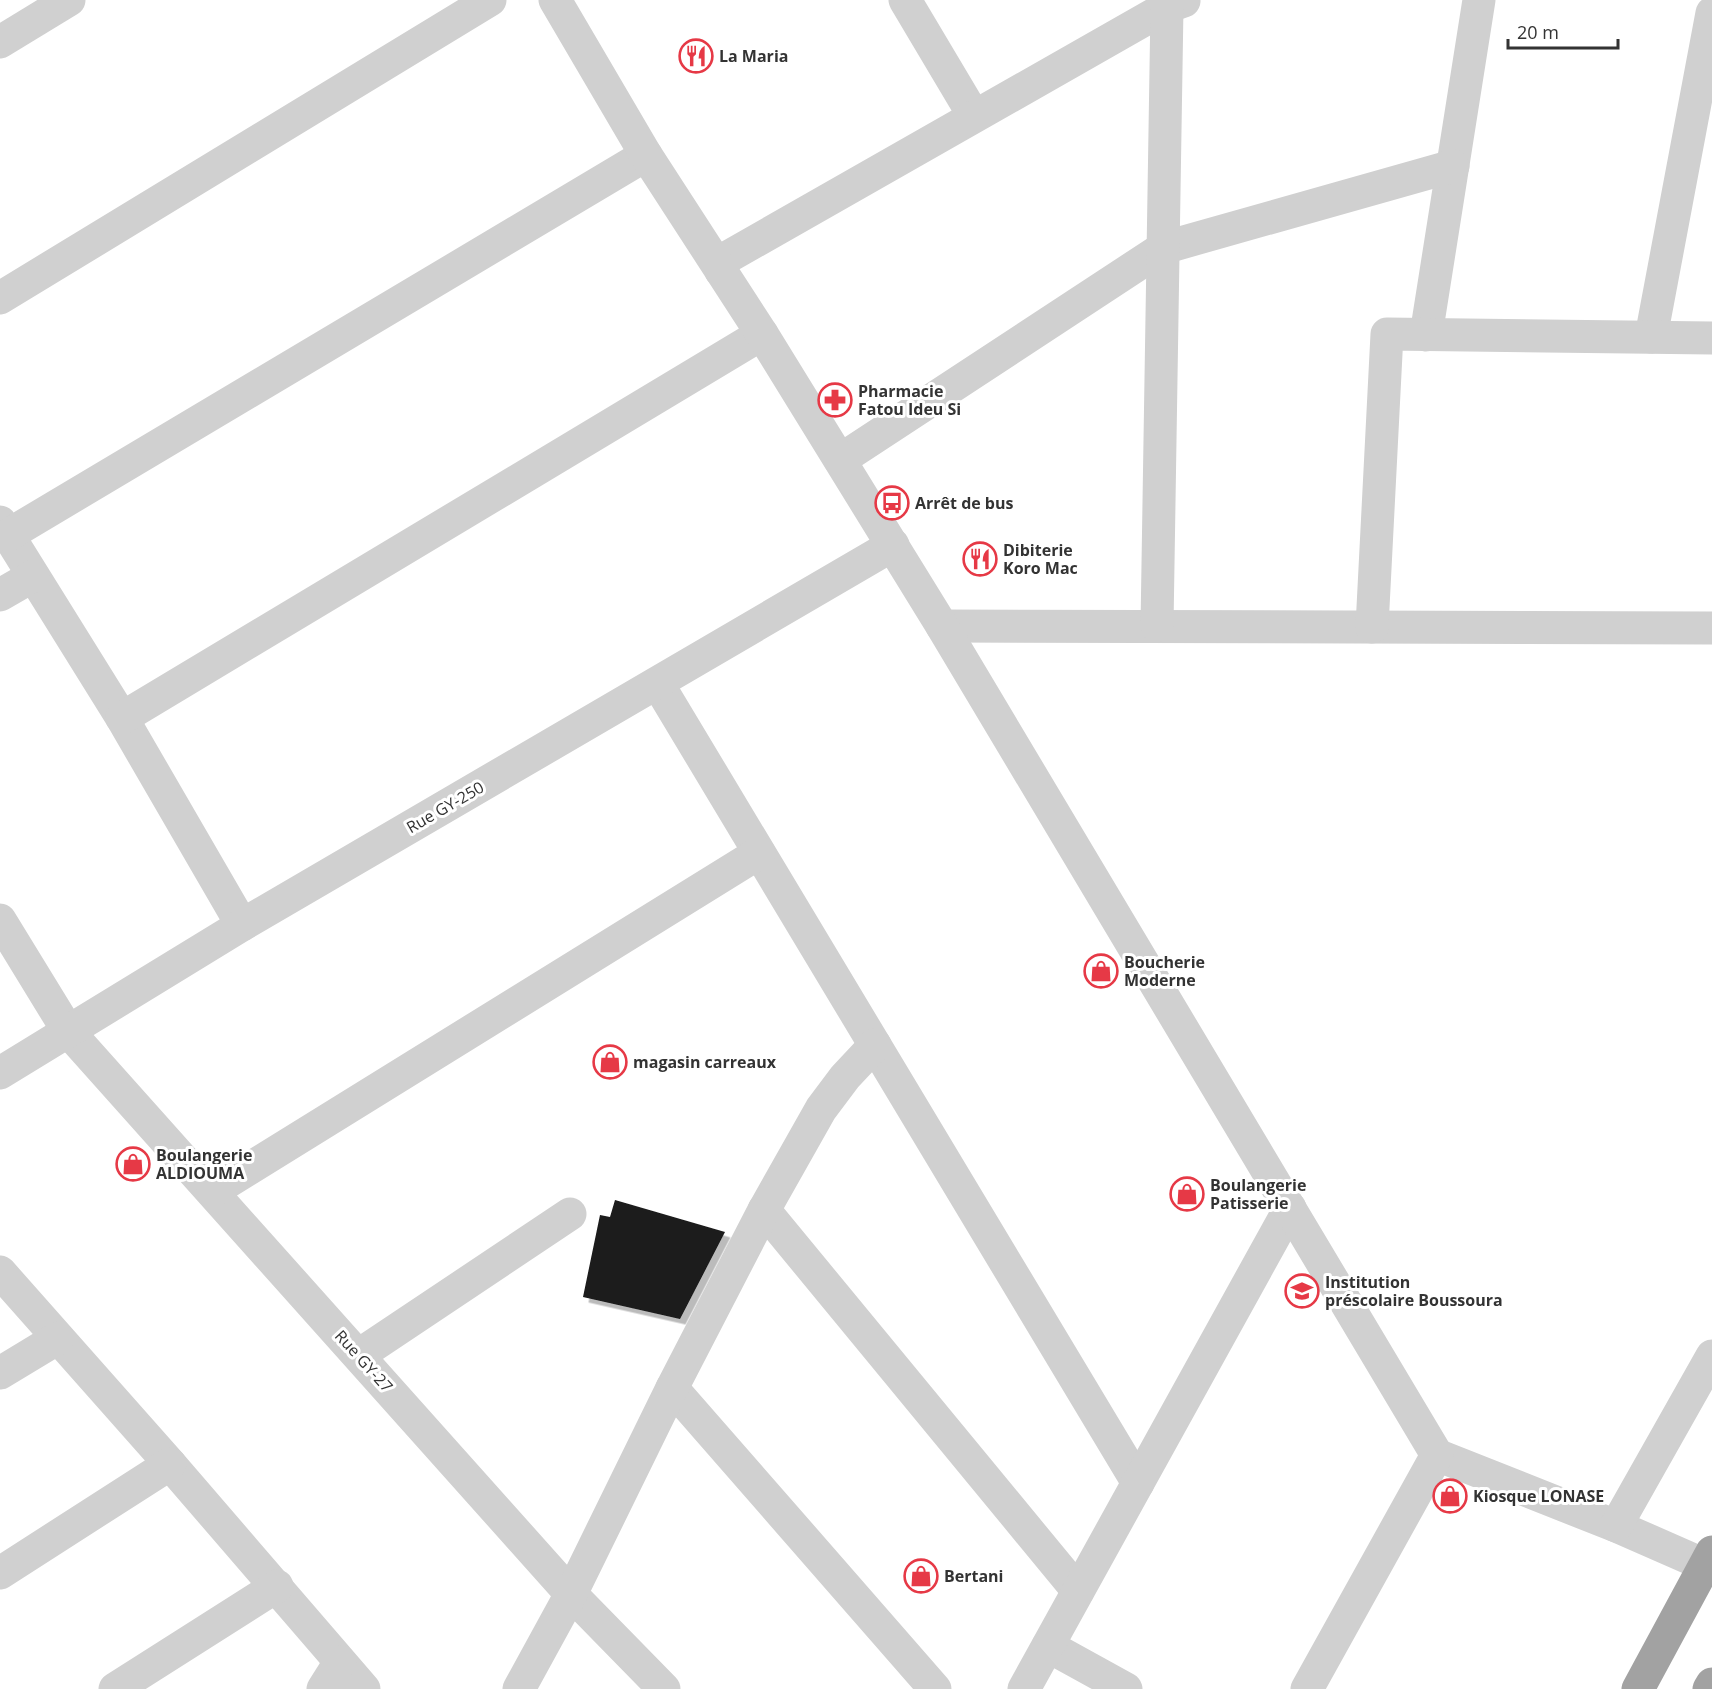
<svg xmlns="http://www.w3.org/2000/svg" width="1712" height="1689" viewBox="0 0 1712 1689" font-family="'Open Sans',sans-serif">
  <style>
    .building { fill: #1a1a1a; filter: url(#shadow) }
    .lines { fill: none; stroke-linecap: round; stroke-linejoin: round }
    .minor { stroke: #d0d0d0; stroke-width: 33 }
    .tertiary { stroke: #d0d0d0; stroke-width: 33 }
    .trunk { stroke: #a2a2a2; stroke-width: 33 }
    .labels { text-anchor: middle; stroke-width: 6; stroke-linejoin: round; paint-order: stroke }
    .poi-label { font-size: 16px; font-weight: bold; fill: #333; stroke: #fff; text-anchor: start }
    .street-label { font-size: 16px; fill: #333; stroke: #fff }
  </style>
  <defs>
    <filter id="shadow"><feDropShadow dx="5.5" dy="5.5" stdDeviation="0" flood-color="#0004"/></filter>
  </defs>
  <rect width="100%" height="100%" fill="#fff"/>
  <path class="building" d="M615,1200l110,32 -45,87 -97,-22 17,-82 10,2z"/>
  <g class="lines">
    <g class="minor">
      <path d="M905,0l69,116"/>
      <path d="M0,42l69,-42"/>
      <path d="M721,271l-2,-9 448,-255 17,-6"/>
      <path d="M0,298l490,-298"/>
      <path d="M1426,335l53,-335"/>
      <path d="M1651,337l61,-324"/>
      <path d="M840,460l323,-212 290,-82"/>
      <path d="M0,522l122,196 120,207"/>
      <path d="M8,535l638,-380"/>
      <path d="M0,595l33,-19"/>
      <path d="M942,626l770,2"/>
      <path d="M1157,626l10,-619 2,-7"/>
      <path d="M1372,627l15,-293 325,4"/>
      <path d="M658,684l480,799"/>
      <path d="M122,718l640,-384"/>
      <path d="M0,920l68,111 503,563 93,95"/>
      <path d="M0,1073l242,-148 651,-380"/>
      <path d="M213,1191l546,-338"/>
      <path d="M764,1210l314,381"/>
      <path d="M0,1272l170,192 194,225"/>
      <path d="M359,1355l211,-141"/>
      <path d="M0,1373l58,-35"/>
      <path d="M672,1388l263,301"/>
      <path d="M1437,1455l179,71 89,39"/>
      <path d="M1616,1526l96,-170"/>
      <path d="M0,1573l170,-109"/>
      <path d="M1048,1646l78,43"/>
      <path d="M115,1689l162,-103"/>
      <path d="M323,1689l17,-27"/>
      <path d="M519,1689l52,-95 101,-206 92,-178 57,-101 24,-32 30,-32"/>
      <path d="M1024,1689l266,-481"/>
    </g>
    <path class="tertiary" d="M555,0l91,155 116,179 180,292 495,829 -130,234"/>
    <g class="trunk">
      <path d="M1638,1689l74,-137"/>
      <path d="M1709,1689l3,-5"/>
    </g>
  </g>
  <defs>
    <symbol id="restaurant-ring" viewBox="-11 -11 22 22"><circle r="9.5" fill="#fff" stroke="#e63946" stroke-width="1.5"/><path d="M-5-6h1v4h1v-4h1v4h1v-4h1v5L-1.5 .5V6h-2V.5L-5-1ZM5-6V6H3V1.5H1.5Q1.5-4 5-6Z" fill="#e63946"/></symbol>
    <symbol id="pharmacy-ring" viewBox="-11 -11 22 22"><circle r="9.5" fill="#fff" stroke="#e63946" stroke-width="1.5"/><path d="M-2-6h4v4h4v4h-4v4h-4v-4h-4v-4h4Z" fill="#e63946"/></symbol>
    <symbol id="bus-ring" viewBox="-11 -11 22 22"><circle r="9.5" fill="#fff" stroke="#e63946" stroke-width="1.5"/><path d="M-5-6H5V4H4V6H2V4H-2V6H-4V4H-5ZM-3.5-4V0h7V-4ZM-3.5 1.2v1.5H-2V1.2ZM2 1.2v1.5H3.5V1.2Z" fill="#e63946"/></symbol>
    <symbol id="shop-ring" viewBox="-11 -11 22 22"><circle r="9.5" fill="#fff" stroke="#e63946" stroke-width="1.5"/><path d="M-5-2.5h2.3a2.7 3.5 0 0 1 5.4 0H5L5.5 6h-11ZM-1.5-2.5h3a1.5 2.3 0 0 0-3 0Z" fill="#e63946"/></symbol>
    <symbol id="school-ring" viewBox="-11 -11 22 22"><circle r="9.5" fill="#fff" stroke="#e63946" stroke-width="1.5"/><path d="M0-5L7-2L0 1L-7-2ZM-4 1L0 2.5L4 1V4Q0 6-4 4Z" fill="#e63946"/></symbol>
  </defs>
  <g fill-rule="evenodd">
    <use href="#restaurant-ring" x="677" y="37" width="38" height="38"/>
    <use href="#pharmacy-ring" x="816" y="381" width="38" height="38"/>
    <use href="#bus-ring" x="873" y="484" width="38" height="38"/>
    <use href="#restaurant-ring" x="961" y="540" width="38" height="38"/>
    <use href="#shop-ring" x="1082" y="952" width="38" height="38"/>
    <use href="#shop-ring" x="591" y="1043" width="38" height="38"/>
    <use href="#shop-ring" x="114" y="1145" width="38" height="38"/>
    <use href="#shop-ring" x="1168" y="1175" width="38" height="38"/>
    <use href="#school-ring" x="1283" y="1272" width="38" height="38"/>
    <use href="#shop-ring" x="1431" y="1477" width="38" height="38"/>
    <use href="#shop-ring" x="902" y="1557" width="38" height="38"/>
  </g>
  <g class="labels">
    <g class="poi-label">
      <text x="719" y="62">La Maria</text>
      <text x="858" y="397">Pharmacie<tspan x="858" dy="18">Fatou Ideu Si</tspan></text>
      <text x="915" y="509">Arrêt de bus</text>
      <text x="1003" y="556">Dibiterie<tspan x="1003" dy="18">Koro Mac</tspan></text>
      <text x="1124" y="968">Boucherie<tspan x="1124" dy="18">Moderne</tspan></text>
      <text x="633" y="1068">magasin carreaux</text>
      <text x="156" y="1161">Boulangerie<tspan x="156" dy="18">ALDIOUMA</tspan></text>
      <text x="1210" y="1191">Boulangerie<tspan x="1210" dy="18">Patisserie</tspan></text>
      <text x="1325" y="1288">Institution<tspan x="1325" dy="18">préscolaire Boussoura</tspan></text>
      <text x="1473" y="1502">Kiosque LONASE</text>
      <text x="944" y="1582">Bertani</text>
    </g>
    <g class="street-label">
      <text transform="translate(445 807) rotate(-30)" y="6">Rue GY-250</text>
      <text transform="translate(364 1361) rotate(48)" y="6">Rue GY-27</text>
    </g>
  </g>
  <path d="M1508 39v9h110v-9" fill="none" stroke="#333333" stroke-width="3"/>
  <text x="1517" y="39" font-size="18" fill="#333333" stroke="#ffffff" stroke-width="4.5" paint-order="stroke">20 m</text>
</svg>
